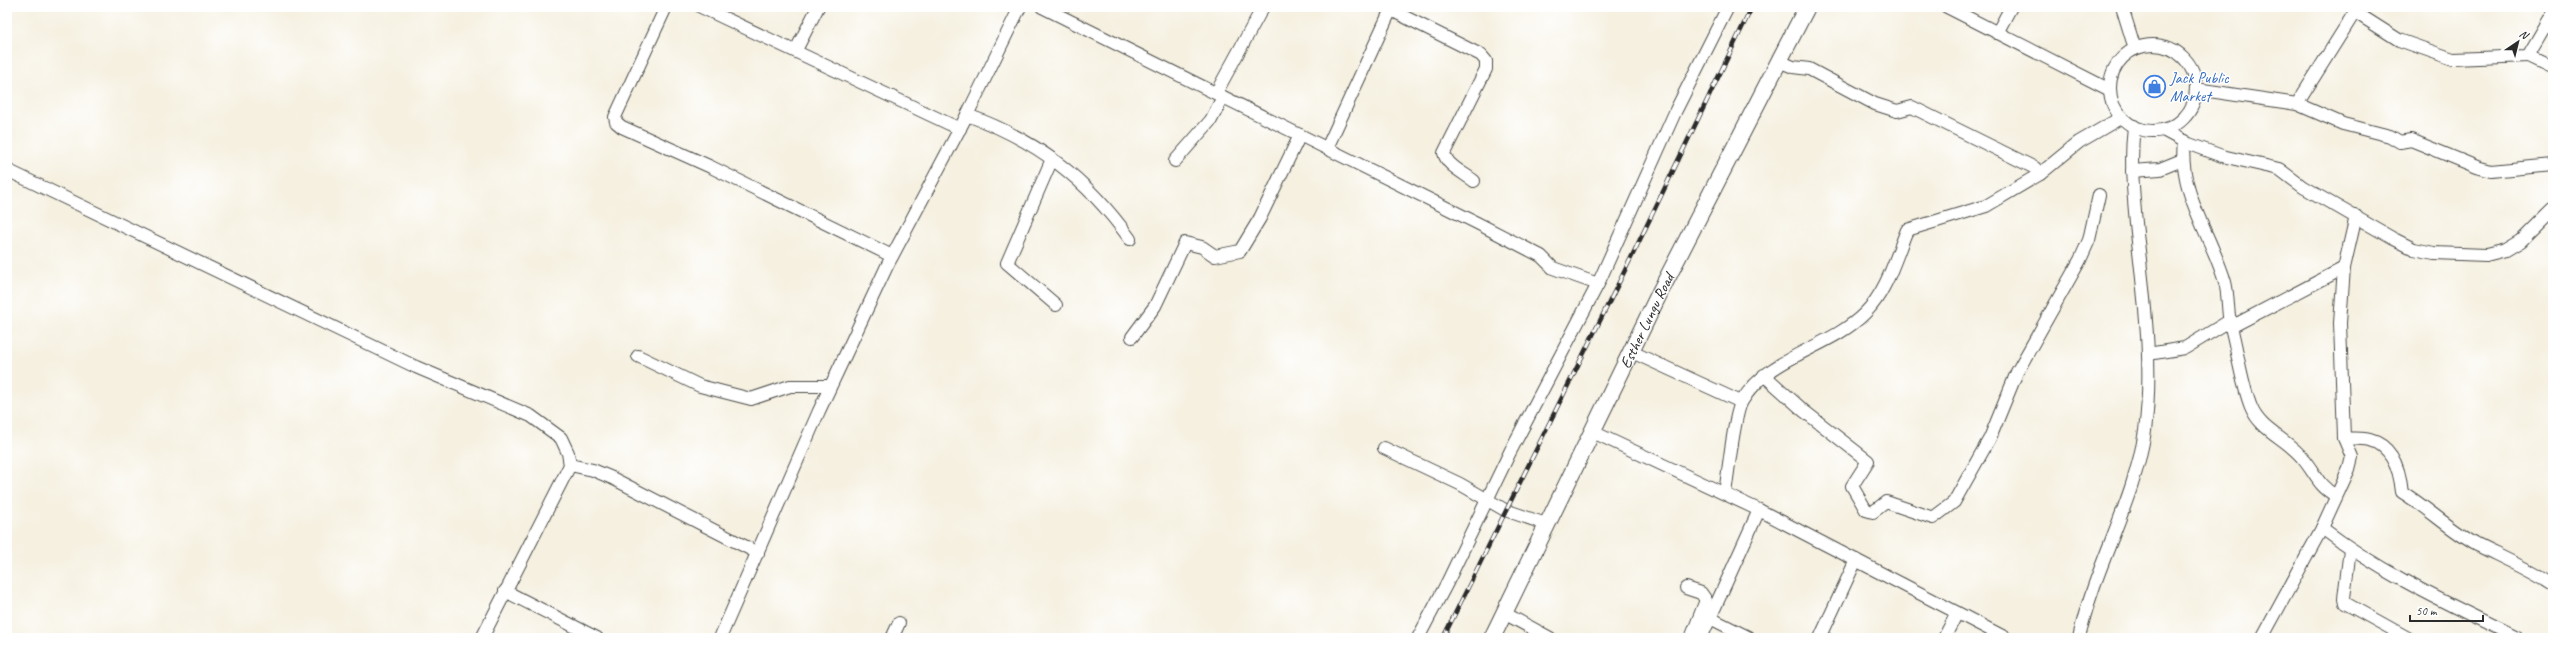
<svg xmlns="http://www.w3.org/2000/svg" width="2560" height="645" viewBox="0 0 2560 645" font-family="Caveat,sans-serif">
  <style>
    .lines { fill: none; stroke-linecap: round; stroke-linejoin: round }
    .street-casing { stroke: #494946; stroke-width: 14 }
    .secondary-casing { stroke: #494946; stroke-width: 18 }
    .street { stroke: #fff; stroke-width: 12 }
    .secondary { stroke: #fff; stroke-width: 16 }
    .rail-casing { stroke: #2b2b2b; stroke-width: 4.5 }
    .rail { stroke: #fff; stroke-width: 3; stroke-dasharray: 9; stroke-linecap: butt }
    .labels { text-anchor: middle; stroke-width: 3; stroke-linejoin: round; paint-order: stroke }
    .shop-label { font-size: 16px; fill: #366cbe; stroke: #fff; text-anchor: start }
    .street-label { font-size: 16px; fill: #2b2b2b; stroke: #fff }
  </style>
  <rect width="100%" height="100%" fill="#fff"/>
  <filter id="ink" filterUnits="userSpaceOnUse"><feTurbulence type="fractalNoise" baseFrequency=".025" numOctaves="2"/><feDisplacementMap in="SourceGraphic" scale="8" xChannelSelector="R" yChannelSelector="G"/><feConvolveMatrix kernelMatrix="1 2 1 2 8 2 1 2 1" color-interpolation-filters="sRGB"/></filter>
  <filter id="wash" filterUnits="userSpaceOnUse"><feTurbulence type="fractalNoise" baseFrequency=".012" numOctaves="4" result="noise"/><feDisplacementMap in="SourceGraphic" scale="16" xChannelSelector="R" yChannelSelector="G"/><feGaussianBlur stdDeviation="0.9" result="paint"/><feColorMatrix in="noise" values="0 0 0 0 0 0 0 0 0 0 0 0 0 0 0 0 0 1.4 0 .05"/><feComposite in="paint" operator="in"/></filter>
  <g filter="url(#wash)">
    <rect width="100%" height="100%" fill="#f5f0e0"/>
  </g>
  <g filter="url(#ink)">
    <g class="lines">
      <defs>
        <g id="street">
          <path d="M666,7l-51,110 1,5 6,5 89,40 181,89"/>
          <path d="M701,7l259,122"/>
          <path d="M1042,7l435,216 64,33 12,12 45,16"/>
          <path d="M1385,7l96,48 5,6v8l-42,84c3,13 20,20 30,28"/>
          <path d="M1947,7l163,83"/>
          <path d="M2122,7l13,42"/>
          <path d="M2355,12l44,28 54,19 75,-3 25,-43"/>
          <path d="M1997,33l14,-26"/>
          <circle cx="2153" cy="88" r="43"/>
          <path d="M796,50l22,-43"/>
          <path d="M2528,56l25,12"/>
          <path d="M1779,61l14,6 16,2 66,35 22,7 15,-4 123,61 5,6"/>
          <path d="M2196,89l101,15 61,-97"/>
          <path d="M1216,93l47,-86"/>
          <path d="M2297,104l46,20 47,12 10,6 11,-2 66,27 14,4 62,-6"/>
          <path d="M967,115c70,25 120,64 163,124"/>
          <path d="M2163,130l26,14 33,12 57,13 24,18 89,51 22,11 20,4 52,2 20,-5 15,-9 32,-32"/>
          <path d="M2184,141c-6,52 27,93 41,141 4,15 2,31 6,45 7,26 10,55 20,80 10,25 38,32 53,53 11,13 15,27 31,35"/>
          <path d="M1327,148l65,-141"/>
          <path d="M1052,159l-45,104 49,42"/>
          <path d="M1175,161l36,-41 12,-23"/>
          <path d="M7,170l409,197 115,49 30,22 7,15 2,12 -88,173"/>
          <path d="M2132,171l28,-2 22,-9"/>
          <path d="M2231,327l113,-59"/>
          <path d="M1132,337l23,-31 30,-63 17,4 13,9 25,-5 20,-33 40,-83"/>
          <path d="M1632,352l109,50"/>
          <path d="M2148,354l37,-6 46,-28"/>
          <path d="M638,356l62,30 51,13 39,-13h40"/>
          <path d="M1764,375l40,36 64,50 -16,25 14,24 7,2 13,-10 47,16 21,-16 36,-64 27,-66 63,-112 9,-20 10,-45"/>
          <path d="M1593,432l166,78 247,128"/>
          <path d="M2344,438c8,1 18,0 26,2 23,6 30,32 32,52 26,16 48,38 75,53 26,13 52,24 76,40"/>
          <path d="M1384,448l76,36 45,26 41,14"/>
          <path d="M570,465l23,5 19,8 146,75"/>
          <path d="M1725,493c3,-18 9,-79 17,-92 28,-46 87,-52 123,-88 22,-22 30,-54 42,-83l79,-24 54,-32 39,-32 43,-25"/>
          <path d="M2322,528c60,46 129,77 196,110"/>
          <path d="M2350,549l-6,49 1,5 63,35"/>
          <path d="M1686,588l15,5 5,7 -15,38"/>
          <path d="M505,591l92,47"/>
          <path d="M1504,613l46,25"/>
          <path d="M1710,618l40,20"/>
          <path d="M720,638l99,-227 68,-145 80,-151 53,-108"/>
          <path d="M892,638l7,-15"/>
          <path d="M1418,638l29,-55 63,-131 88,-168 78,-174 52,-103"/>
          <path d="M1701,638l58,-128"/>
          <path d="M1820,638l36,-78"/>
          <path d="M1944,638l13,-25"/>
          <path d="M2079,638c15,-71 55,-135 66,-207 9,-68 -2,-140 -9,-208 -3,-33 -6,-64 -2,-97"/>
          <path d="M2262,638l60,-110 27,-59 3,-12 -8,-19 -4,-115 4,-55 12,-52"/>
        </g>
        <g id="secondary">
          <path id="s1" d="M1492,638l168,-346 147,-285"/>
        </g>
      </defs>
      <use href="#street" class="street-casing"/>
      <use href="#secondary" class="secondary-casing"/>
      <use href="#street" class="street"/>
      <use href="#secondary" class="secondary"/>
      <defs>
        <path id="rail" d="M1443,638l190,-384 119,-247"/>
      </defs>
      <use href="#rail" class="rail-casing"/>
      <use href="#rail" class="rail"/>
    </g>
  </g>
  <defs>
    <symbol id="shop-ring" viewBox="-11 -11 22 22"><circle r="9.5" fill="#fff" stroke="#3f7fe0" stroke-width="1.5"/><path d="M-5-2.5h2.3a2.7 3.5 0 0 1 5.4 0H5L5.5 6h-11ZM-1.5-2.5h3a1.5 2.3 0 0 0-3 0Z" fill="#3f7fe0"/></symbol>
  </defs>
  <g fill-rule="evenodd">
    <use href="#shop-ring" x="2142" y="74" width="25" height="25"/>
  </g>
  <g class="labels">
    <g class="shop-label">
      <text x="2170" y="83">Jack Public<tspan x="2170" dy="18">Market</tspan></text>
    </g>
    <g class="street-label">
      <text dy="6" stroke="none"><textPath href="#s1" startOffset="353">Esther Lungu Road</textPath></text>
    </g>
  </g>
  <rect width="2560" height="645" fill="none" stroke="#fff" stroke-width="24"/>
  <g transform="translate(2518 42) rotate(35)" stroke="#ffffff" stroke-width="3" paint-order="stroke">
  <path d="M0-3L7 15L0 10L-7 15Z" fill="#2b2b2b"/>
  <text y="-6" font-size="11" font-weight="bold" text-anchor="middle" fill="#2b2b2b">N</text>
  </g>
  <path d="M2410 615v6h73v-6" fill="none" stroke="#2b2b2b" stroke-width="2"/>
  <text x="2416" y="615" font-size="12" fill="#2b2b2b" stroke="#ffffff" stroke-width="3" paint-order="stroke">50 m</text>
</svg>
